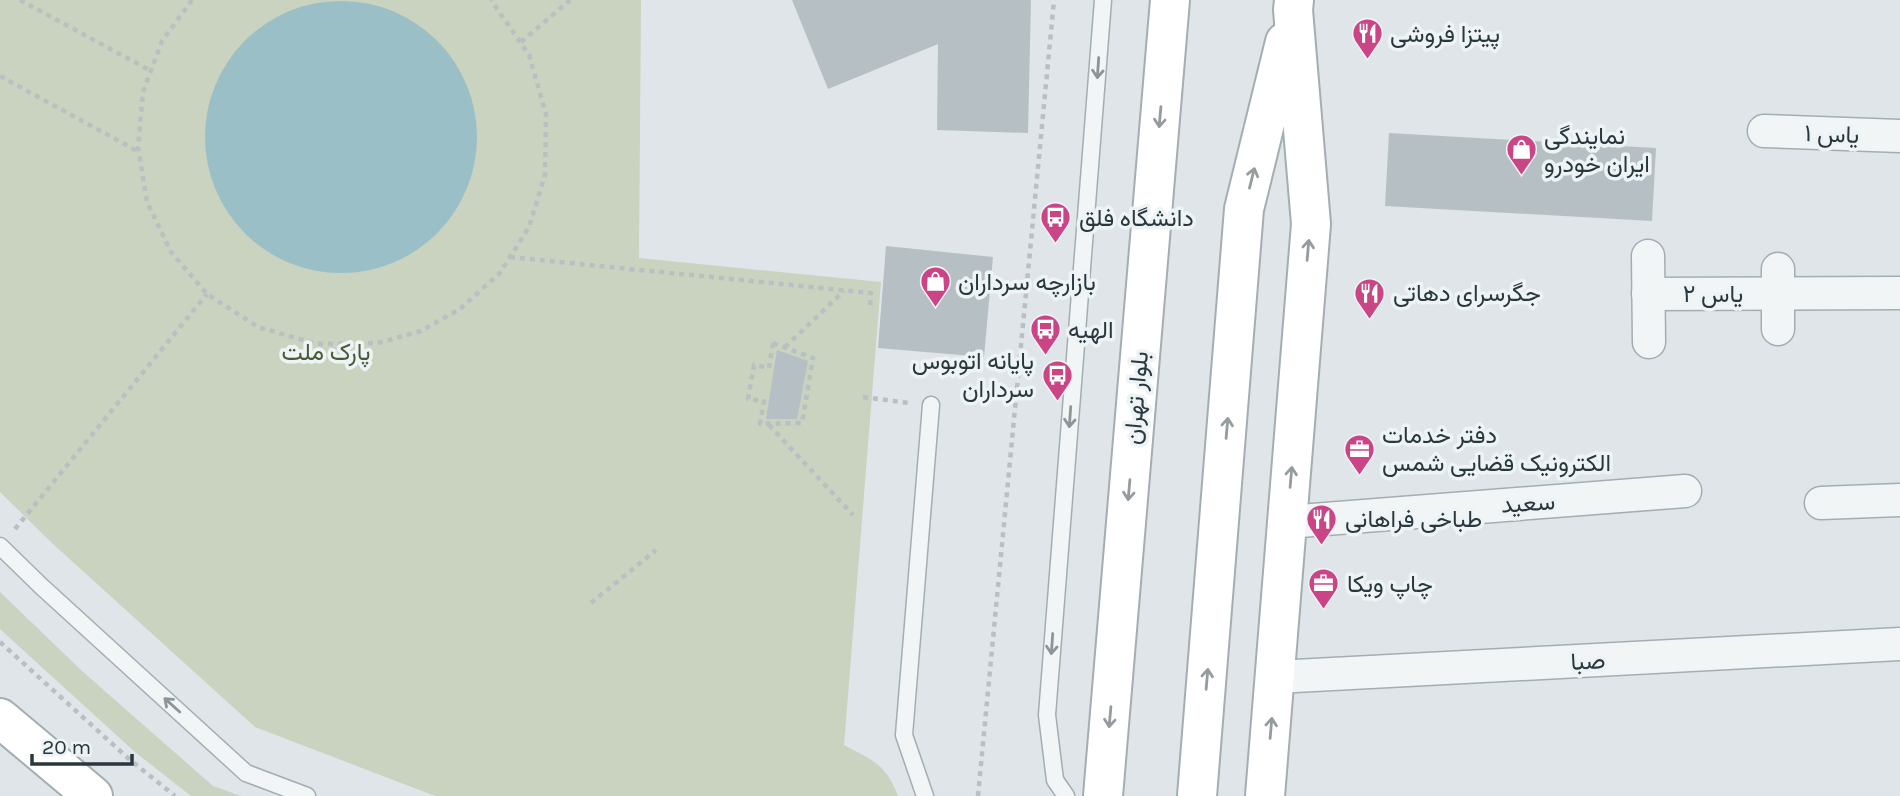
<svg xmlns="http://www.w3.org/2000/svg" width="1900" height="796" viewBox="0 0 1900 796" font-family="Karla,Vazirmatn,sans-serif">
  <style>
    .green { fill: #cad2c0 }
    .water { fill: #9abfc7 }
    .building { fill: #b6c0c4 }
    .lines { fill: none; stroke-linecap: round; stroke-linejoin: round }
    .service-casing { stroke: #a4aeb2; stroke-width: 19 }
    .minor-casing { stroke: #a4aeb2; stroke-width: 35 }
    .secondary-casing { stroke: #a4aeb2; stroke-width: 42 }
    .path { stroke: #b9c0c2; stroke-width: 4.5; stroke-dasharray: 5 5; stroke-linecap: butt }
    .service { stroke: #f1f5f6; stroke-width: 16 }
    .minor { stroke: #f1f5f6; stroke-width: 32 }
    .secondary { stroke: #fff; stroke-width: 38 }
    .oneway { stroke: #8c969a }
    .oneway2 { stroke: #949c9e }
    .labels { text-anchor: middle; stroke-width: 7; stroke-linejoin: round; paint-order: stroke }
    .poi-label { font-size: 24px; fill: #28383e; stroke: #eef4f5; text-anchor: start }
    .street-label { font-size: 24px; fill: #28383e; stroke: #eef4f5 }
    .park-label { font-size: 24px; fill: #495a36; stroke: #eef4f5 }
  </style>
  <rect width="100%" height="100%" fill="#dfe5e8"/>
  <g class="green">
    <path d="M0,0h641l-2,258 242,24 -37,463c28,15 42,19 54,51h-463l-180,-69 -202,-183 -53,-52z"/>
    <path d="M0,592l83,80 130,114 28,10h-50l-56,-44 -135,-123z"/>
  </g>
  <circle class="water" cx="341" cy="137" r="136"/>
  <g class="building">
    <path d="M792,0h239l-3,133 -91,-3 1,-86 -110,45z"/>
    <path d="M1389,133l267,15 -4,73 -267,-15z"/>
    <path d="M886,246l107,11 -9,100 -106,-9z"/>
    <path d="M777,350l31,11 -11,58h-31z"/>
  </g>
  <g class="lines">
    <defs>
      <g id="service">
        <path d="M0,546l41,40 205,187 61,23"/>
        <path d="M925,796l-21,-61 27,-330"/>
        <path d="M1066,796l-11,-16 -8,-65 56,-715"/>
      </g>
      <g id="minor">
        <path d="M1764,131l136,5"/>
        <path d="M1648,256l1,86"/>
        <path d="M1778,269v60"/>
        <path d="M1648,294l252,-1"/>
        <path d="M1821,503l79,-3"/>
        <path d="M1287,522l398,-31"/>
        <path d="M1276,677l624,-33"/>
      </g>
      <g id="secondary">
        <path d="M0,718l93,78"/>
        <path d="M1103,796l67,-796"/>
        <path d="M1197,796l47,-587 41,-167"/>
        <path d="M1265,796l46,-572 -18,-214 1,-10"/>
      </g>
    </defs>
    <use href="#service" class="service-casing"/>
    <use href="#minor" class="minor-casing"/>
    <use href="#secondary" class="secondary-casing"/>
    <g class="path">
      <path d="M20,0l131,71"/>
      <path d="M192,0l-30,41 -19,51 -5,55 9,55 24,50 36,42 51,33 59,17 61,-1 43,-12 39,-22 40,-36 29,-46 16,-52 1,-61 -17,-59 -38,-55"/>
      <path d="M521,42l49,-42"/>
      <path d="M0,76l139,76"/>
      <path d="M510,257l361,36 -1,15"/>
      <path d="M773,343l40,15 -11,65 -42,1 4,-23 -16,-2 6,-34 15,3z"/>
      <path d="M785,347l59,-56"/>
      <path d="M863,397l46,6"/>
      <path d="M769,425l84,90"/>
      <path d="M15,529l192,-235"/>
      <path d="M591,603l65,-53"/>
      <path d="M0,642l129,117 46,37"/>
      <path d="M978,796l76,-796"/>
    </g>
    <use href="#service" class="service"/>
    <use href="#minor" class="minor"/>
    <use href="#secondary" class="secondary"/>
  </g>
  <defs><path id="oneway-shaft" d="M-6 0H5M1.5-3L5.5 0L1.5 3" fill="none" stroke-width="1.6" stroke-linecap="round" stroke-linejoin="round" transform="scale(1.75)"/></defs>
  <g class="oneway">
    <use href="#oneway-shaft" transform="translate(1098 68) rotate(94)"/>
    <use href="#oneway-shaft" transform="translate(1070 417) rotate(94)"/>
    <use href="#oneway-shaft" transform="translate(1052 644) rotate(94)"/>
    <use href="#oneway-shaft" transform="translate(172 705) rotate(-138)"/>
  </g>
  <g class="oneway2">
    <use href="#oneway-shaft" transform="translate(1160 117) rotate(95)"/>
    <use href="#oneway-shaft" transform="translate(1252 178) rotate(-76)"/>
    <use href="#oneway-shaft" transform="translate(1308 250) rotate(-85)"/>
    <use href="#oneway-shaft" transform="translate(1227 428) rotate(-85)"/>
    <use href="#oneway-shaft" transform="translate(1291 477) rotate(-85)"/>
    <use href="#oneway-shaft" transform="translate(1129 490) rotate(95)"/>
    <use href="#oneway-shaft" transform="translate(1207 679) rotate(-85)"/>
    <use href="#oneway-shaft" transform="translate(1110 717) rotate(95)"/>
    <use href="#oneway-shaft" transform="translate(1271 728) rotate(-85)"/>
  </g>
  <defs>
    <symbol id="restaurant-pin" viewBox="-11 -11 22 30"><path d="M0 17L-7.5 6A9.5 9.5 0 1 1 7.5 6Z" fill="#cb4586" stroke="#eef4f5"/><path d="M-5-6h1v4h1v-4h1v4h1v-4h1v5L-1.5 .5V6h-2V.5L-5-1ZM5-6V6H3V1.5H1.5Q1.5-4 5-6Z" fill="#fff"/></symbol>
    <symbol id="shop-pin" viewBox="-11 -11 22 30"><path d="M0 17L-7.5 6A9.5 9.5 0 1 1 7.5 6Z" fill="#cb4586" stroke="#eef4f5"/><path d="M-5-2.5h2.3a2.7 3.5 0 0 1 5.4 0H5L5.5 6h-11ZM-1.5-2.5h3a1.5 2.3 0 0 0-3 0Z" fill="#fff"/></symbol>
    <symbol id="bus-pin" viewBox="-11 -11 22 30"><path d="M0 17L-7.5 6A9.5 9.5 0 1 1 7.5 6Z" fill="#cb4586" stroke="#eef4f5"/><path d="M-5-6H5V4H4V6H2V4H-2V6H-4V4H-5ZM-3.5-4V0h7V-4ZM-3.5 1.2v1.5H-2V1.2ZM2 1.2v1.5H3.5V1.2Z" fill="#fff"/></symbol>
    <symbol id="office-pin" viewBox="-11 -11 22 30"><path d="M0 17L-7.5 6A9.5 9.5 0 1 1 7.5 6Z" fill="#cb4586" stroke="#eef4f5"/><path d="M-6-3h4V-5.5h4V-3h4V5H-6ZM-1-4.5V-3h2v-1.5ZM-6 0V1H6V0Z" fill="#fff"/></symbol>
  </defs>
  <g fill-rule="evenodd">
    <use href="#restaurant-pin" x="1350" y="16" width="35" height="47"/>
    <use href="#shop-pin" x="1504" y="132" width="35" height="47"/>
    <use href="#bus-pin" x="1038" y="200" width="35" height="47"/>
    <use href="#shop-pin" x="918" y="264" width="35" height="47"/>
    <use href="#restaurant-pin" x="1352" y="276" width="35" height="47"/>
    <use href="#bus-pin" x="1028" y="312" width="35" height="47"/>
    <use href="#bus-pin" x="1040" y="358" width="35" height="47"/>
    <use href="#office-pin" x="1342" y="432" width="35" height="47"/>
    <use href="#restaurant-pin" x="1304" y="502" width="35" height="47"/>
    <use href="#office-pin" x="1306" y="566" width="35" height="47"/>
  </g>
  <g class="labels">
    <g class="poi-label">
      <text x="1390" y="42">پیتزا فروشی</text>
      <text x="1544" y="144">نمایندگی<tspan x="1544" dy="28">ایران خودرو</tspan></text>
      <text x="1079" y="226">دانشگاه فلق</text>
      <text x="958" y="290">بازارچه سرداران</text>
      <text x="1393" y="301">جگرسرای دهاتی</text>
      <text x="1068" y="338">الهیه</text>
      <text x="1034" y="369" text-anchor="end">پایانه اتوبوس<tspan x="1034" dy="28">سرداران</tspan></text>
      <text x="1382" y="443">دفتر خدمات<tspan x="1382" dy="28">الکترونیک قضایی شمس</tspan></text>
      <text x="1345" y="527">طباخی فراهانی</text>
      <text x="1347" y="592">چاپ ویکا</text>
    </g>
    <g class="street-label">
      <text transform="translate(1832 134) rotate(2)" y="8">یاس ۱</text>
      <text x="1713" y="302">یاس ۲</text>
      <text transform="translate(1136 398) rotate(-85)" y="8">بلوار تهران</text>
      <text transform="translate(1528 503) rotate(-4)" y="8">سعید</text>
      <text transform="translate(1588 661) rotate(-3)" y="8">صبا</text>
    </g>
    <g class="park-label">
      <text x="326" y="360">پارک ملت</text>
    </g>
  </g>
  <path d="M32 754v10h100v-10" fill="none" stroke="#28383e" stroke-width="3.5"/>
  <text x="42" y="754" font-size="21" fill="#28383e" stroke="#eef4f5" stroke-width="5" paint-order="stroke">20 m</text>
</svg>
